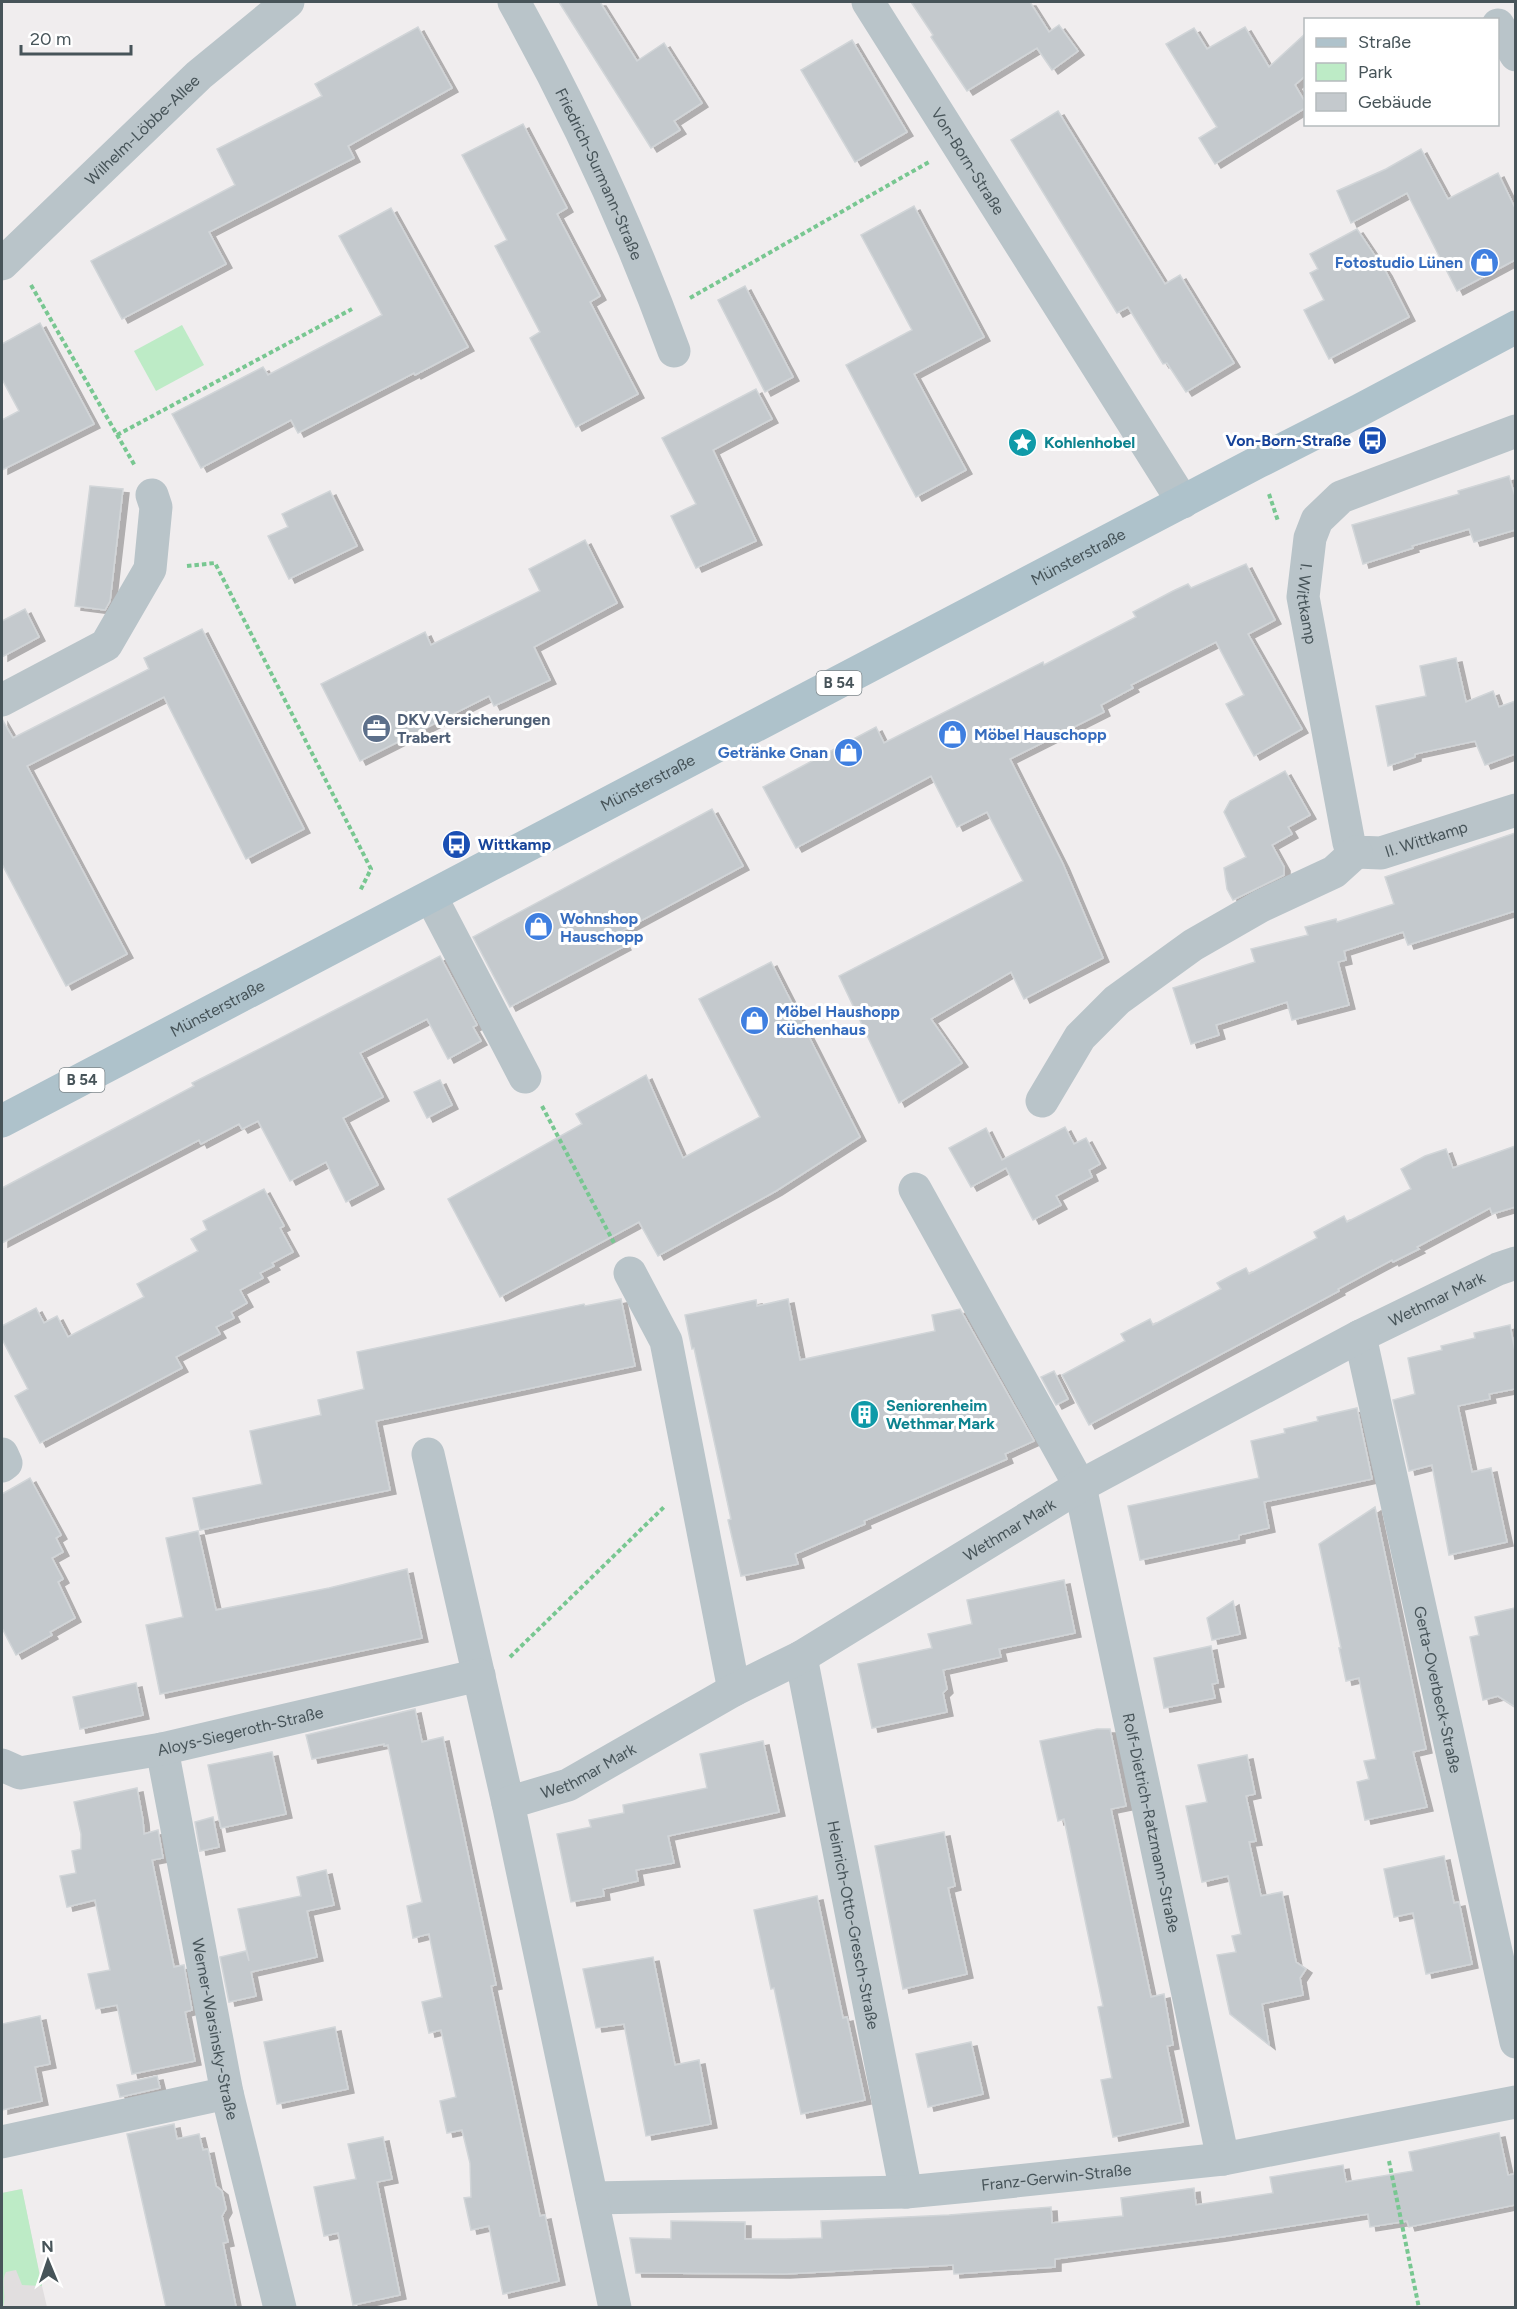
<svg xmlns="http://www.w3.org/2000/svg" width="1517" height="2309" viewBox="0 0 1517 2309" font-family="Figtree,sans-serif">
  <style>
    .education { fill: #e1dedf }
    .green { fill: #bdebc6 }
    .building { fill: #c4c9cd; stroke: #d1d5d8; stroke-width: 1.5; filter: url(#shadow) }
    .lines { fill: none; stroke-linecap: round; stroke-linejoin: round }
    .path { stroke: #78c791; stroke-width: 4; stroke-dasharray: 4.5 3; stroke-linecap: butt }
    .minor { stroke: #b9c4c9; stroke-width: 33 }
    .major { stroke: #aec2cb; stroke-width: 33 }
    .labels { text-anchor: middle; stroke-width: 6; stroke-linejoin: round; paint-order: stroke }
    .shield { fill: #fff; stroke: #7e878b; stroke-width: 1.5 }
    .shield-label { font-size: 15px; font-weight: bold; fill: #475459 }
    .street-label { font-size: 16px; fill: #475459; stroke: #fff }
    .shop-label { font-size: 16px; font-weight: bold; fill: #366cbe; stroke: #fff; text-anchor: start }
    .transit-label { font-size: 16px; font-weight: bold; fill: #164399; stroke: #fff; text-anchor: end }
    .culture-label { font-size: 16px; font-weight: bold; fill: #0d838f; stroke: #fff; text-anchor: start }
    .service-label { font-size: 16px; font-weight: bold; fill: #4e5e75; stroke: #fff; text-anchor: start }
  </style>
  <defs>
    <filter id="shadow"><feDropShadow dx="6" dy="4" stdDeviation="0" flood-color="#0004"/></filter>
  </defs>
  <rect width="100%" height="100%" fill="#f0edee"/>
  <path class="education" d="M22,2189l20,97 5,21h-45v-114z"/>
  <g class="green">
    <path d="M182,325l22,40 -48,26 -22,-40z"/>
    <path d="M22,2189l20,97 -20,-1 -6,-15 -10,2c-6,11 1,22 -3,35h-1v-114z"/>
  </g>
  <g class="building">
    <path d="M559,2h41l37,59 27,-18 38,60 -28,18 6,9 -29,18z"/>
    <path d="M911,2h119l19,30 10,-7 19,26 -26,19 -15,-22 -70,43 -36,-54 2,-2z"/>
    <path d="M418,27l34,61 -104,58 6,12 -145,74 17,32 -104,55 -31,-58 144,-76 -18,-36 105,-53 -7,-12z"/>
    <path d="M1245,27l24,40 36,-33v42l-10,9 10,17v6l-90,56 -16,-26 18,-11 -51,-83 28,-16 13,21z"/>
    <path d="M852,40l55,92 -52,30 -54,-92z"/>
    <path d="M1058,111l107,173 15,-9 54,88 -48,29 -19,-29 -4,1 -35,-57 -11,6 -106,-173z"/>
    <path d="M523,124l44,84 -10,6 43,82 -10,6 48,92 -62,33 -46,-89 10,-6 -45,-86 12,-6 -45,-85z"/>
    <path d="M1421,149l27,50 50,-26 17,35v52l-58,31 -50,-98 -56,30 -14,-32 49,-22z"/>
    <path d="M914,206l70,131 -70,37 52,96 -50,27 -70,-132 66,-35 -51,-95z"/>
    <path d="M391,208l77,139 -53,28 -1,-2 -116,60 -7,-13 -90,48 -29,-54 91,-47 5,8 114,-60 -43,-79z"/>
    <path d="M1357,229l29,43 23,45 -80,42 -25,-49 20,-10 -14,-27 8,-4 -8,-15z"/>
    <path d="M745,286l48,91 -28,15 -47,-92z"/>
    <path d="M40,323l54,101 -92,46v-50l17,-9 -17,-32v-35z"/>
    <path d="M756,389l16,30 -59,31 43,91 -60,27 -25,-52 25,-12 -34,-66z"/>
    <path d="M1509,476l6,20v34l-41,12 -5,-13 -57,17 1,2 -50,16 -11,-39 107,-31 -1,-3z"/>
    <path d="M90,486l33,3 -13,112 -5,9 -30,-4z"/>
    <path d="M330,491l27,55 -68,33 -21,-43 20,-9 -6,-13z"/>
    <path d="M585,540l32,63 -83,44 16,33 -56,26 -5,-10 -129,65 -39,-77 104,-52 6,13 109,-54 -11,-22z"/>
    <path d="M1246,564l29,56 -27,14 54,95 -48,27 -28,-52 18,-9 -28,-53 -85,43 2,3 -32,17 3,7 -94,47 53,105 40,94 -79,41 -13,-27 -80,47 31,44 -63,40 -60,-127 184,-95 -36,-69 -30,15 -26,-51 -135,72 -33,-61 113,-60 8,16 159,-81 1,3 92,-48 -3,-5 40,-21 15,-7 3,4z"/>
    <path d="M25,609l14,28 -37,20v-36z"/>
    <path d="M202,629l102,200 -58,30 -82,-162 -137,69 100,188 -61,32 -64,-122v-145l11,19 136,-69 -5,-11z"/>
    <path d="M1456,658l10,44 27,-11 6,16 16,-6v53l-30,11 -10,-24 -60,13v3l-27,9 -12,-60 50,-10 -6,-30z"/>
    <path d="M1285,771l25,44 -22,12 4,7 -20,11 12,22v8l-51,25 -6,-11 -3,-21 22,-11 -22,-45 6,-11z"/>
    <path d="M712,809l31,57 -125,67 7,13 -115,61 -37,-70z"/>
    <path d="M1515,833v78l-107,34 -5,-13 -59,19 2,9 -8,2 11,43 -57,15 -5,-18 -71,23 3,10 -28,9 -18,-56 82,-26 -4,-13 57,-14 -3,-8 31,-8 1,3 57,-18 -9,-27z"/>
    <path d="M440,956l37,69 -4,2 8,14 -33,18 -21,-40 -67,34 23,44 -40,21 35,67 -32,17 -20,-40 -36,19 -32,-60 -16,8 -3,-5 -38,20 -2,-4 -197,103v-55l192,-102 -2,-3 36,-18z"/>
    <path d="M771,962l89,175 -84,54 -118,65 -19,-34 -139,75 -52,-98 134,-75 -6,-10 70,-39 37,83 77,-41 -61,-118z"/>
    <path d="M440,1080l12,25 -25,13 -13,-26z"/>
    <path d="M1065,1127l9,17 12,-6 14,26 -11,6 3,7 -36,19 5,9 -28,15 -27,-52 -35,19 -22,-39 37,-20 16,32z"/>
    <path d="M1515,1146v61l-23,7 -2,-6 -73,39 2,2 -26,13 -1,-2 -54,29 1,2 -250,134 -27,-50 63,-34 -4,-7 29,-15 3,6 68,-36 -4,-6 15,-8 14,-7 3,6 68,-36 -3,-6 30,-16 3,6 64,-33 -10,-20 24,-13 21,-7 7,19z"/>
    <path d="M264,1189l20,37 -4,2 13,24 -21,11 2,3 -14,7 3,5 -23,12 7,13 -16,9 3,6 -18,9 4,7 -44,23 6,11 -142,75 -25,-47 13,-7 -26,-50v-13l34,-18 8,15 13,-7 11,21 76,-40 -7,-13 61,-33 -7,-12 16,-9 -4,-9z"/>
    <path d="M621,1299l14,67 -259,55 14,69 -190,40 -7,-32 69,-14 -12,-53 71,-16 -3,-15 46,-11 -7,-37 227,-48 1,2z"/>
    <path d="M788,1299l12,61 135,-29 -3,-16 28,-6 74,132 -29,13 2,5 -143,62 1,3 -70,30 3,10 -57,12 -13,-56 3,-1 -37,-171 -2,1 -7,-34 71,-15 1,6z"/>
    <path d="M1510,1325l5,26v38l-26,5 1,5 -32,7 14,66 19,-4 16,74 -58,13 -17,-90 -23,6 -16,-71 22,-6 -7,-36 34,-8 -1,-4 34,-8 -1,-5z"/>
    <path d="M1054,1371l14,28 -12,6 -15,-28z"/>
    <path d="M1357,1408l15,71 -108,23 5,26 -30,7v4l-99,21 -12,-54 131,-28 -8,-37 34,-8 -1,-4 34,-8 -1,-4z"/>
    <path d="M30,1478l31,57 -5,3 7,14 -11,6 11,21 -5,3 17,36 -25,14 2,3 -36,20 -14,-27v-134z"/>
    <path d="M1375,1507l51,242 -13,3 14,55 -62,13 -8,-38 12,-3 -5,-18 12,-2 -17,-81 -13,3 -7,-33h2l-22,-104z"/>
    <path d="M198,1531l18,79 113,-22 78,-19 15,69 -262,56 -14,-69 37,-8 -17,-79z"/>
    <path d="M1064,1580l11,53 -76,16 2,8 -58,13 4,19 -4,4 4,19 -75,16 -14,-64 74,-16 -4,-14 44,-10 -5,-24z"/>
    <path d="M1233,1601l7,33 -28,6 -5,-22z"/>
    <path d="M1515,1608v99l-17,-11 -15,4 -13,-63 9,-2 -4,-18z"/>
    <path d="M1211,1646l7,37 -6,1 3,14 -51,10 -10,-50z"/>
    <path d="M136,1683l7,32 -63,14 -7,-32z"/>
    <path d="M415,1709l7,33 21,-5 53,248 -5,1 35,164 14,66 5,-1 14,66 -56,13 -14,-68 -18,4 -7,-32 7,-1 -1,-34 -8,-33 -15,3 -7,-32 16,-4 -15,-67 -12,3 -7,-31 20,-5 -13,-63 -16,4 -6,-32 15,-4 -34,-157 -4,1v-2l-72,15 -6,-24z"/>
    <path d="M1097,1729h13l16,77 -15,3 40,188 13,-3 9,51 -6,1 16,76 -70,15 -12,-57 11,-2 -14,-71 5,-1 -39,-187 -6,2 -18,-80z"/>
    <path d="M763,1741l16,71 -111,24 6,27 -38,7 2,11 -35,8 1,7 -33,6 -14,-68 34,-7 -2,-7 35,-7 -1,-8 84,-17 -7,-34z"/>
    <path d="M272,1752l14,62 -65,14 -13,-63z"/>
    <path d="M1247,1755l8,39 -9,2 10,45 -7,1 12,54 21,-4 14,70 10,7 -6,9 3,17 -41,9 7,41 -39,-31 -13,-59 19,-3 -4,-16 9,-2 -13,-58 -26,6 -16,-76 21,-4 -9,-37z"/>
    <path d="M137,1788l6,32 1,14 14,-4 5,28 -11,2 22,107 10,-2 8,45 -7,2 10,49 -63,13 -15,-69 -21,4 -8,-35 22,-4 -15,-70 -28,7 -7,-31 16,-3 -4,-22 9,-2v-15l-7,-32z"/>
    <path d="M213,1817l6,30 -19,4 -5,-29z"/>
    <path d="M944,1832l11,54 -7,2 19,86 -64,15 -28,-143z"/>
    <path d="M1444,1856l10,47 5,-1 13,62 -46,10 -13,-61 -19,4 -10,-48z"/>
    <path d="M326,1870l8,35 -27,6 10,46 -66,15 5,24 -27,6 -9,-45 26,-6 3,10 -11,-52 63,-13 -4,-19z"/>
    <path d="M817,1896l26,122 4,-1 18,83 -64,14 -27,-126 -3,1 -17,-79z"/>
    <path d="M653,1957l22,108 24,-5 12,64 -65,12 -22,-112 -28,4 -13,-59z"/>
    <path d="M40,2016l10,48 -15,3 7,34 -40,9v-86z"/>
    <path d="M335,2027l13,62 -71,15 -13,-62z"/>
    <path d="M971,2042l12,52 -55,13 -12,-53z"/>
    <path d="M157,2076l3,12 -40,9 -3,-12z"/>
    <path d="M174,2124l3,15 22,-5 4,16 5,-1 8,37 6,5 4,18 -4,7 6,26 -5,1 13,64h-70l-39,-173z"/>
    <path d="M1499,2133l9,42 7,-1v31l-106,22 -2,-6 -37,6 -2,-13 -147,23 -166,22v8l-101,7 -1,-9 -169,9 -148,-1 -6,-35 41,1v-18l74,1v17h41l36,-1 -1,-17 128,-6 102,-8 1,16 71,-7 -2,-18 73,-10 2,17 77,-12 -3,-16 73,-12 3,17 67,-11 -4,-19z"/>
    <path d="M383,2137l9,42 -15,3 23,113 -47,10 -15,-72 -14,3 -10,-49 42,-8 -8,-35z"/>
  </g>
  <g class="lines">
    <g class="path">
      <path d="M31,285l104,181"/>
      <path d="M690,298l239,-136"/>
      <path d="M117,435l235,-126"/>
      <path d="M1269,494l9,27"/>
      <path d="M187,566l28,-3 156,306 -11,22"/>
      <path d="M542,1106l72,137"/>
      <path d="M510,1657l154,-150"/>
      <path d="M1389,2161l30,147"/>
    </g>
    <g class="minor">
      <path id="s1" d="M514,2c62,111 116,229 160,349"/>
      <path id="s2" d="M868,2l315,500"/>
      <path d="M1498,25l18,30"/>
      <path id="s3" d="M2,264l197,-189 89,-73"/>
      <path id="s4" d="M1516,431l-175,66 -24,23 -7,18 -7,59 46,246 7,9 25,1 135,-43"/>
      <path d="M2,700l104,-55 44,-76 6,-62 -4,-12"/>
      <path d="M431,897l94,180"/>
      <path d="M1042,1101l38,-64 37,-37 76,-55 68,-39 73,-34 22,-20"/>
      <path id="s5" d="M915,1189l165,297 143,673"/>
      <path d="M630,1273l36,68 68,349"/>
      <path id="s6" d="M1360,1336l156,706"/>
      <path d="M2,1454l4,9 -4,3"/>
      <path d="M428,1454l80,349"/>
      <path id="s7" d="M801,1657l105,535"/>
      <path id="s8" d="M162,1749l65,344 53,215"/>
      <path id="s9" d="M2,1765l18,8 142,-24 317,-74"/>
      <path d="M2,2142l225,-49"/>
      <path id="s10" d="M592,2198l314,-6 63,-6 254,-27 293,-57"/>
      <path id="s11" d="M615,2308l-107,-505 60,-18 166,-95 67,-33 279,-171 280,-150 138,-67 18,-6"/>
    </g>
    <path class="major" id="s12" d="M2,1121l1256,-659 102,-52 156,-83"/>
  </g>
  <defs>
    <symbol id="shop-disc" viewBox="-11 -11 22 22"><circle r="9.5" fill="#3f7fe0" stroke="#fff"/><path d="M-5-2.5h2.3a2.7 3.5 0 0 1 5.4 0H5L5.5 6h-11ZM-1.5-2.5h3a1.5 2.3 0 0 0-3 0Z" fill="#fff"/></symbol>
    <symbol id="bus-disc" viewBox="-11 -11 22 22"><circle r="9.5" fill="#1a4fb4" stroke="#fff"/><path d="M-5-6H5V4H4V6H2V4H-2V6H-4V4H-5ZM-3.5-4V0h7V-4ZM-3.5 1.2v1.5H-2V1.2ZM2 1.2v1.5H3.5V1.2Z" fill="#fff"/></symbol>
    <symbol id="sight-disc" viewBox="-11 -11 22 22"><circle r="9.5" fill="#0f9aa8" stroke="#fff"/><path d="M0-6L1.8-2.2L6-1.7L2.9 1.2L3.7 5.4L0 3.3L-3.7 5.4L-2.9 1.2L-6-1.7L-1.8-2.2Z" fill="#fff"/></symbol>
    <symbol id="office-disc" viewBox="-11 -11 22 22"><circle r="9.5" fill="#5c6f8a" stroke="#fff"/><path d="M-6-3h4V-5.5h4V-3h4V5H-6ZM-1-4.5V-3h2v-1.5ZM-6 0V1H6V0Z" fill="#fff"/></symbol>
    <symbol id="building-disc" viewBox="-11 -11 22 22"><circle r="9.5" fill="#0f9aa8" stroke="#fff"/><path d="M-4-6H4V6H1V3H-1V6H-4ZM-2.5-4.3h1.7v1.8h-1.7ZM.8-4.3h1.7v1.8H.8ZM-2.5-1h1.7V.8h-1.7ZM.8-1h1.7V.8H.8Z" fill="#fff"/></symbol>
  </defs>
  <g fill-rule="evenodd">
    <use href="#shop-disc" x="1468" y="246" width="33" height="33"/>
    <use href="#bus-disc" x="1356" y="424" width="33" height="33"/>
    <use href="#sight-disc" x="1006" y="426" width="33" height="33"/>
    <use href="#office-disc" x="360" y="712" width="33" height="33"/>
    <use href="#shop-disc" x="936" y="718" width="33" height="33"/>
    <use href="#shop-disc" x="832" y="736" width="33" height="33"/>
    <use href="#bus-disc" x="440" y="828" width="33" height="33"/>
    <use href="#shop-disc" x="522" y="910" width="33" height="33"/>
    <use href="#shop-disc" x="738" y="1004" width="33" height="33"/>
    <use href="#building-disc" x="848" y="1398" width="33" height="33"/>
  </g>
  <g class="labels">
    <g class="shield">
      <rect x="816.5" y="671" width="45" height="24" rx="4.5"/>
      <rect x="59.5" y="1068" width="45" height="24" rx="4.5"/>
    </g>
    <g class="shield-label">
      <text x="839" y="688">B 54</text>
      <text x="82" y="1085">B 54</text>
    </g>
    <g class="street-label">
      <text dy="6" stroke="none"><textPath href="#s3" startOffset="194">Wilhelm-Löbbe-Allee</textPath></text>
      <text dy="6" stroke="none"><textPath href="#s2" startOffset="188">Von-Born-Straße</textPath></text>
      <text dy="6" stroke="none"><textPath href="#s1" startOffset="192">Friedrich-Surmann-Straße</textPath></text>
      <text dy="6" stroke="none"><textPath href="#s12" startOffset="1215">Münsterstraße</textPath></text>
      <text dy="6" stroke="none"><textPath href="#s4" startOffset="306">I. Wittkamp</textPath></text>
      <text dy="6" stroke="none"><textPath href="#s12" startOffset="729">Münsterstraße</textPath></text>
      <text dy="6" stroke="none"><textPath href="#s4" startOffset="633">II. Wittkamp</textPath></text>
      <text dy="6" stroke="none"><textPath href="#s12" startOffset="243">Münsterstraße</textPath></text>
      <text dy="6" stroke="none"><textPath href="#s11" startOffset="1575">Wethmar Mark</textPath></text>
      <text dy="6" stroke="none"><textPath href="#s11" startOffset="1089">Wethmar Mark</textPath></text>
      <text dy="6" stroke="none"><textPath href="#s6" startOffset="362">Gerta-Overbeck-Straße</textPath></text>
      <text dy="6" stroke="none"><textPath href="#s9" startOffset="244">Aloys-Siegeroth-Straße</textPath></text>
      <text dy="6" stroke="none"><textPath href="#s11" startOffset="603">Wethmar Mark</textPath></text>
      <text dy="6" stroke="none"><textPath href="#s5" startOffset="684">Rolf-Dietrich-Ratzmann-Straße</textPath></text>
      <text dy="6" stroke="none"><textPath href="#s7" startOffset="273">Heinrich-Otto-Gresch-Straße</textPath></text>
      <text dy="6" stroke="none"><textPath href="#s8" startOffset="285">Werner-Warsinsky-Straße</textPath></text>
      <text dy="6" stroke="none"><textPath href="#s10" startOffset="465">Franz-Gerwin-Straße</textPath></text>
    </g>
    <g class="shop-label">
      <text x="1463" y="268" text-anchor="end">Fotostudio Lünen</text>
      <text x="974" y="740">Möbel Hauschopp</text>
      <text x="828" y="758" text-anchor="end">Getränke Gnan</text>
      <text x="560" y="924">Wohnshop<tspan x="560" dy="18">Hauschopp</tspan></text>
      <text x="776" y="1017">Möbel Haushopp<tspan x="776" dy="18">Küchenhaus</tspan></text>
    </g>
    <g class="transit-label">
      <text x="1351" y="446">Von-Born-Straße</text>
      <text x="478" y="850" text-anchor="start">Wittkamp</text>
    </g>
    <g class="culture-label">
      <text x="1044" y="448">Kohlenhobel</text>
      <text x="886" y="1411">Seniorenheim<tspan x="886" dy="18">Wethmar Mark</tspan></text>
    </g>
    <g class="service-label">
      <text x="397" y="725">DKV Versicherungen<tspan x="397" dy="18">Trabert</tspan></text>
    </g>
  </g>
  <rect width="1517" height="2309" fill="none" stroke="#475459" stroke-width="6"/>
  <rect x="1304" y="18" width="195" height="108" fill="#ffffff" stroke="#b5bbbd" stroke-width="1.5"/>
  <rect x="1316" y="38" width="30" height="9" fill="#aec2cb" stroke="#b5bbbd" stroke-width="1.5"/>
  <text x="1358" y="48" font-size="18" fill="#475459">Straße</text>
  <rect x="1316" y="63" width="30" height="18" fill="#bdebc6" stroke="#b5bbbd" stroke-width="1.5"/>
  <text x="1358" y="78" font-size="18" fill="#475459">Park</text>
  <rect x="1316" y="93" width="30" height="18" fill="#c4c9cd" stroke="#b5bbbd" stroke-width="1.5"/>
  <text x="1358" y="108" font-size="18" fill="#475459">Gebäude</text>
  <g transform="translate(48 2261) rotate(358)" stroke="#ffffff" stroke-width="4.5" paint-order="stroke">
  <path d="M0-4.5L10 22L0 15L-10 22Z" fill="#475459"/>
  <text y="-9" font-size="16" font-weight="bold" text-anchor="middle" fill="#475459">N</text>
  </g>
  <path d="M21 45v9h110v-9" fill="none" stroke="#475459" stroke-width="3"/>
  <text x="30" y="45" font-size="18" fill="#475459" stroke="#ffffff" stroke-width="4.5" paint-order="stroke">20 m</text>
</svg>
